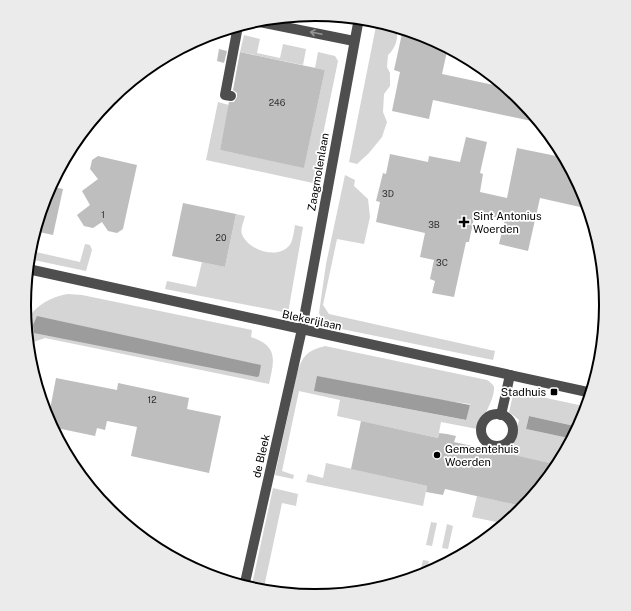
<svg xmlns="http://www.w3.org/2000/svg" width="631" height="611" viewBox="0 0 631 611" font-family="'Public Sans',sans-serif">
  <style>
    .green { fill: #d5d5d5; fill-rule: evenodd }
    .water { fill: #9c9c9c }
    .building { fill: #bebebe }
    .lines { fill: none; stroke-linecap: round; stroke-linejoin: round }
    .minor { stroke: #4e4e4e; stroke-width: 10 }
    .oneway { stroke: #959595 }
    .poi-dot { fill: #000; stroke: #fff; stroke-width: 1.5 }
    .labels { text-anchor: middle; stroke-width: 3.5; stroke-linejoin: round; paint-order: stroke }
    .number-label { font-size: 9px; fill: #303030 }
    .street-label { font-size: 11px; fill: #000; stroke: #fff }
    .poi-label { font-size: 11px; fill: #000; stroke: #fff; text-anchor: start }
    .rim { fill: none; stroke: #000; stroke-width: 2 }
  </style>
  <rect width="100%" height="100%" fill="#fff"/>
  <g class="green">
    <path d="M377,21l19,6c3,10 0,21 -8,28l-1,12 3,6v13l-6,8 -1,18 4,10 -5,15 -13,16 -12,11 -8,-2z"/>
    <path d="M244,35l16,4 -3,14 23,5 3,-14 23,5 -3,16 -63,-13z"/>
    <path d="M318,52l17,4 3,5 -25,122 -107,-23 12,-58 11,3 -9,45 84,17 21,-97 -10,-2z"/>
    <path d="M345,175l10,5 -1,6 14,13 2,18 -6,27 -27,-5 -14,66 6,9 166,37 -2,9 -166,-34 -6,-9 -2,-4 7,-49z"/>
    <path d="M236,214l9,2c-1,5 -5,13 -3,18 6,17 39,27 49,9 2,-5 3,-12 4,-18l8,2 -15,86 -123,-24 2,-8 29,6 6,-25 23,5z"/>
    <path d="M34,235l5,2 -3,15 44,10 5,-18 5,1 2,5 -6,21 -57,-12 1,-11z"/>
    <path d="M68,294l14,1 170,35 -1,7c28,9 23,24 18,47l-224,-46 -17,6c-1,-5 -3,-13 -2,-18 3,-18 26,-30 42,-32z"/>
    <path d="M325,346l162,34c3,2 6,4 7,7 1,12 -12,32 -17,42l-36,-7 -3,16 -101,-22 3,-16 -41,-9 -17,80 12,4 -1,4 -18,-4 22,-102c6,-18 10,-22 28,-27zM316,384l154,20v1l-5,15 -150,-29z"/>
    <path d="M514,391l74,16 -3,10 -6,10 -50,-11 -3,13 47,10 -14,26 -48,-10 8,-35 -10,-8z"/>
    <path d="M326,463l101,23 -4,20 -117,-24 2,-8 15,4z"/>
    <path d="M273,488l25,6 -2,12 -14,-3 -19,89 -12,-3z"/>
    <path d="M477,496l45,10 -2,7 -14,11 -34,-7z"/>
    <path d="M431,522l6,1 -5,23 -6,-1z"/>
    <path d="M447,524l6,2 -5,23 -6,-1z"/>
    <path d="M423,560l6,1 -3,14 -7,2z"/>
  </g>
  <g class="water">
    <path d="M37,316l224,49 -2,11 -2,1 -223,-44 -1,-8z"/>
    <path d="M317,376l153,29 -4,15 -152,-29z"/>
    <path d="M529,416l50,11 -6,12 -47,-10z"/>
  </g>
  <g class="building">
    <path d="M403,29l24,7 21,11 -6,27 66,14 14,12 19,23 -108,-23 -4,19 -37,-8 8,-39 -6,-2z"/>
    <path d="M219,49l8,2 -3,12 -7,-2z"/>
    <path d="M240,52l85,18 -21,98 -84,-18 9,-48h5l3,-5v-4l-4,-3z"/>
    <path d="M466,137l21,5 -7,31 3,1 -3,18 27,6 10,-50 49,10 19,36 4,15 -49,-11 -12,53 -29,-7 6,-25 -30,-6 -6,29h-3l-12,55 -22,-4 3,-12 -5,-2 4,-19 -14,-3 5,-24 -49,-11 4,-20 -4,-1 7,-28 3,1 4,-20 38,8 1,-6 31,6z"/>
    <path d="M98,156l39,9 -14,64 -6,4 -9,-2 -6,-9 -9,6 -9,-2 -7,-11 13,-10 -8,-14 16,-12 -8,-10 2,-9z"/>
    <path d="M50,186l13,3 -10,46 -18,-4 11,-37z"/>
    <path d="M183,203l53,11 -11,53 -53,-11z"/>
    <path d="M56,378l61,12 1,-7 71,15 -2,11 34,7 -12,57 -78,-17 6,-29 -30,-6 -2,9 -8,-2 -2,8 -43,-9 -4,-7z"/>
    <path d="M361,421l77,17 1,-5 8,1 9,2 -2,6 105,23 -33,42 -81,-18 -2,6 -17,-3 1,-6 -76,-17z"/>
  </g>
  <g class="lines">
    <g class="minor">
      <path d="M255,21l99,20"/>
      <path d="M231,96l-6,-1 13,-69"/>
      <path d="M28,269l564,124"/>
      <circle cx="497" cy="430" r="16"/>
      <path d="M501,415l9,-40"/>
      <path d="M244,587l58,-258 57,-311"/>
    </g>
  </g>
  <defs><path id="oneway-shaft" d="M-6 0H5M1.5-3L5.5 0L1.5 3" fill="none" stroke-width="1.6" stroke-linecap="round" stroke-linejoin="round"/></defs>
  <use class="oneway" href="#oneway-shaft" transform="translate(316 33) rotate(-168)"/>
  <g class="poi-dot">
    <path d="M462 216h4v4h4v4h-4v4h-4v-4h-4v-4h4z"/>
    <rect x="550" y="388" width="8" height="8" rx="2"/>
    <circle cx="437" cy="455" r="4"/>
  </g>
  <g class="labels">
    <g class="number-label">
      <text x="277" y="106">246</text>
      <text x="388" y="197">3D</text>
      <text x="103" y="218">1</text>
      <text x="434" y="228">3B</text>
      <text x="221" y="241">20</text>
      <text x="442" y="266">3C</text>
      <text x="152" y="403">12</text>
    </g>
    <g class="street-label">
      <text transform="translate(318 172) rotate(-80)" y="4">Zaagmolenlaan</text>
      <text transform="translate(312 320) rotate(12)" y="4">Blekerijlaan</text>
      <text transform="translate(261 456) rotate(-77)" y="4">de Bleek</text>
    </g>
    <g class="poi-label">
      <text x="473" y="220">Sint Antonius<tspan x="473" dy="13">Woerden</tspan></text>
      <text x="546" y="396" text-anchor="end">Stadhuis</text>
      <text x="445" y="453">Gemeentehuis<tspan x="445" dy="13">Woerden</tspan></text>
    </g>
  </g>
  <path d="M0 0H631V611H0ZM31 305a284 284 0 1 1 568 0a284 284 0 1 1-568 0Z" fill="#ebebeb" fill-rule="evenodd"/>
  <path class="rim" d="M31 305a284 284 0 1 1 568 0a284 284 0 1 1-568 0Z"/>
</svg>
